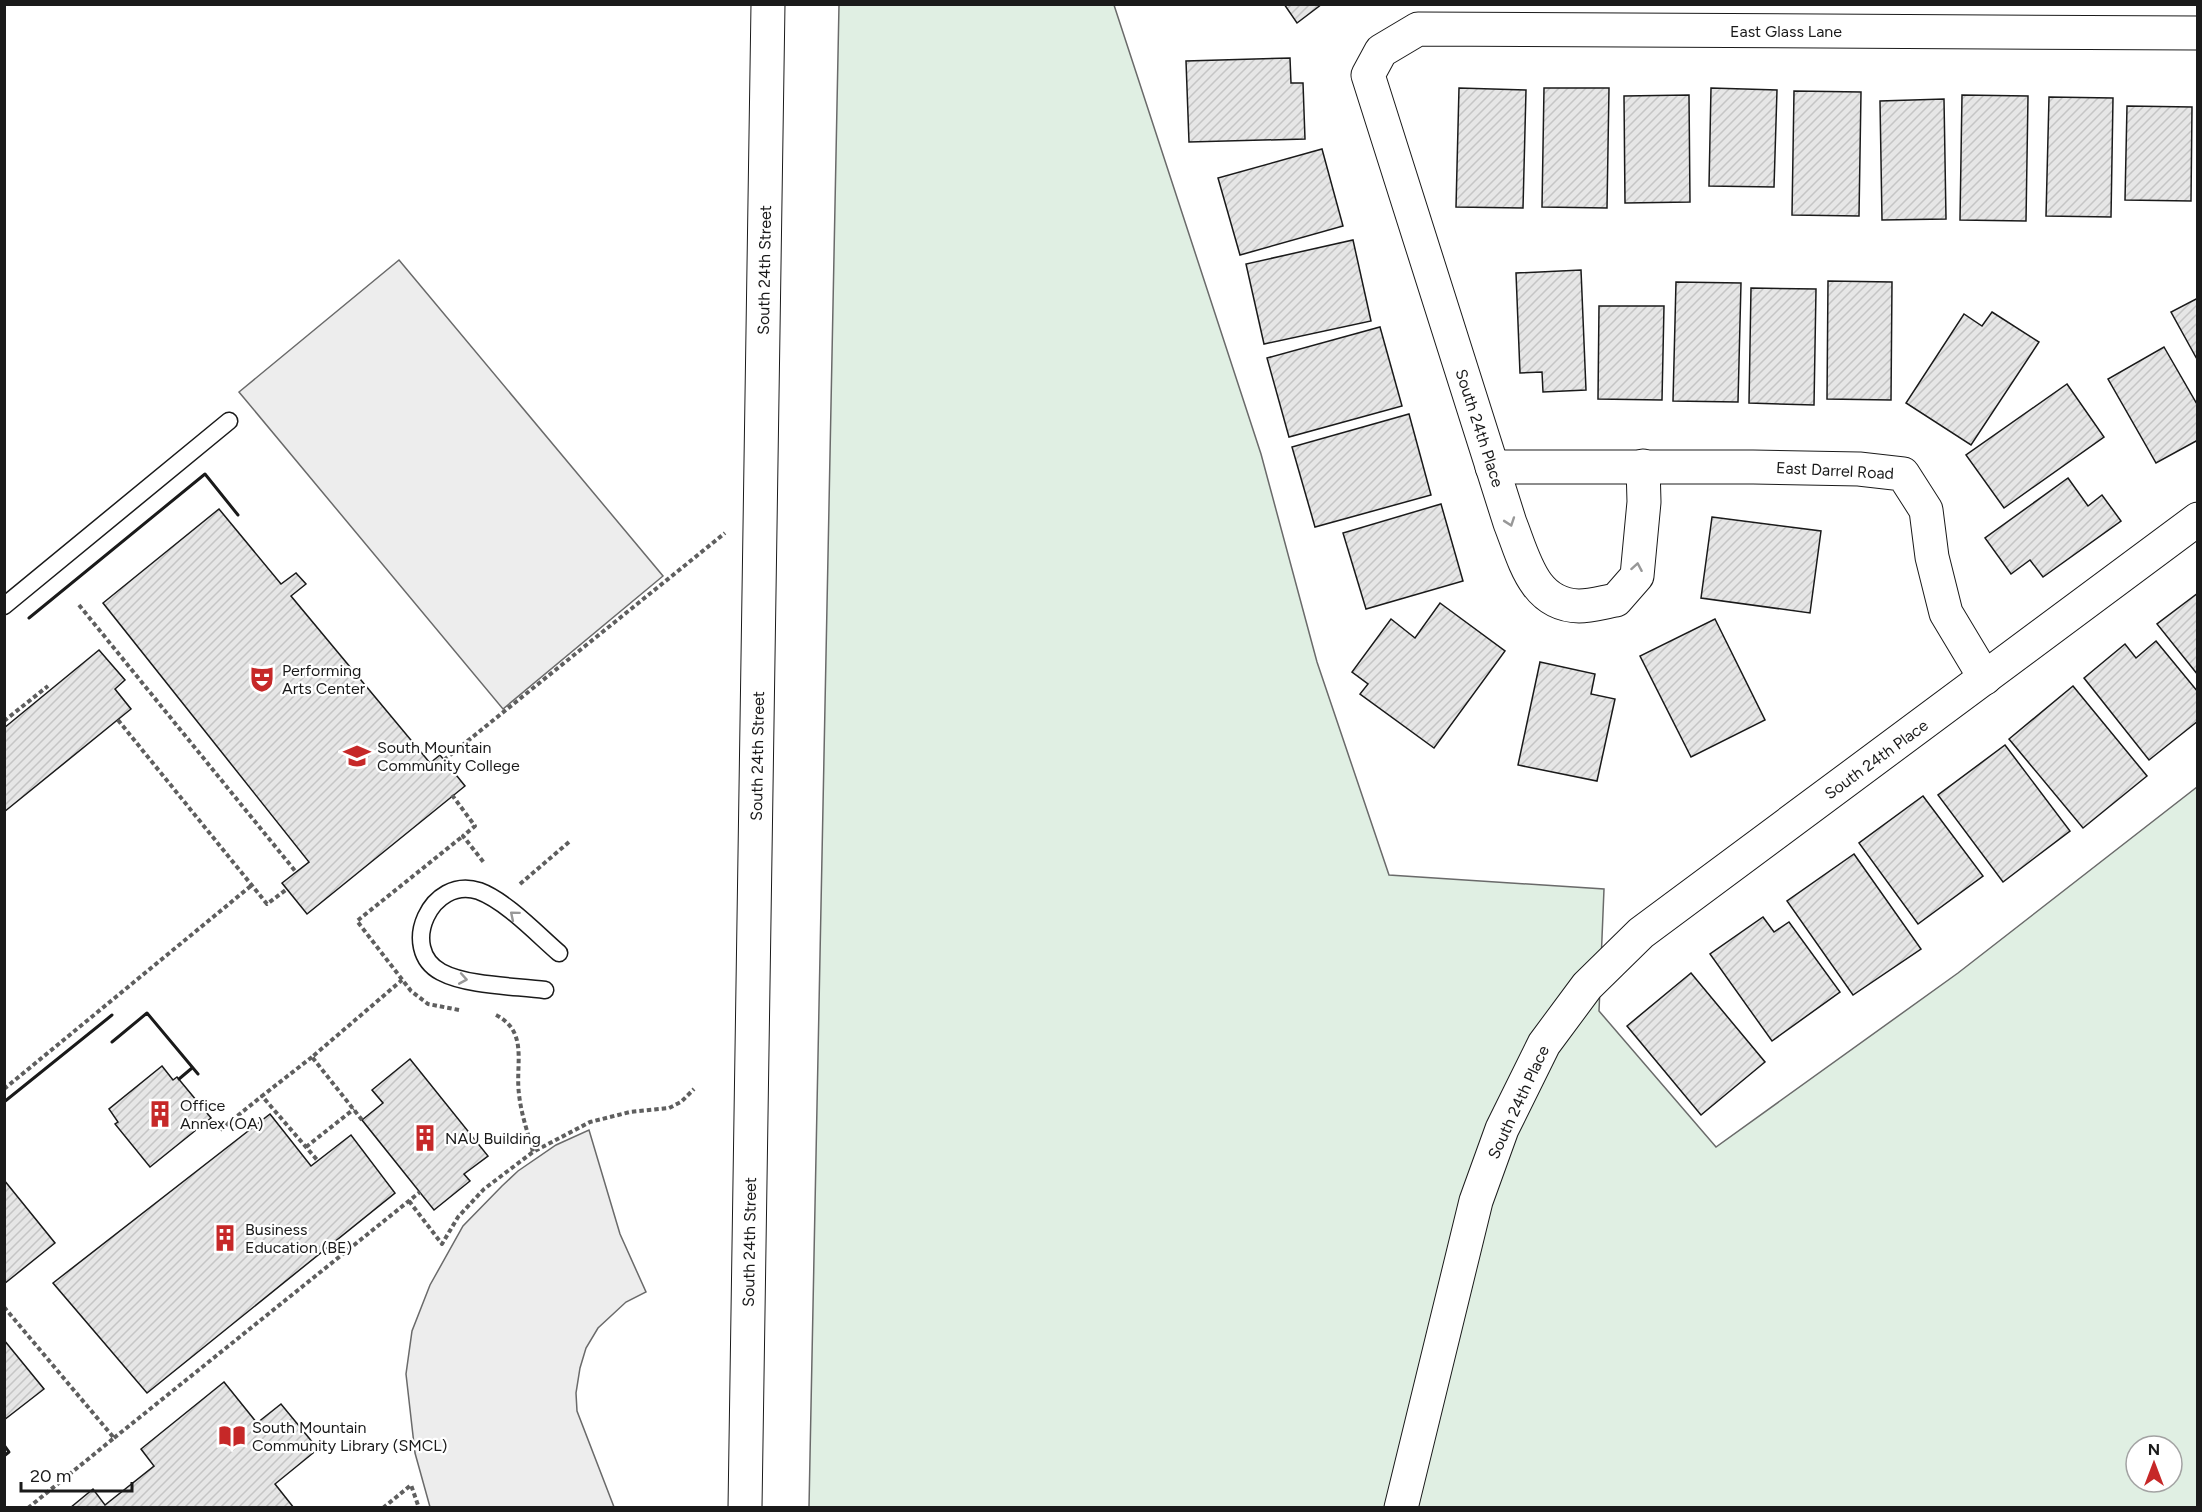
<svg xmlns="http://www.w3.org/2000/svg" width="2202" height="1512" viewBox="0 0 2202 1512" font-family="Figtree,sans-serif">
  <style>
    .grass { fill: #e0efe3; stroke: #6a6a6a; stroke-width: 1.5; fill-rule: evenodd }
    .parking { fill: #ededed; stroke: #6a6a6a; stroke-width: 1.5 }
    .building { fill: url(#building-hatch); stroke: #1a1a1a; stroke-width: 1.5 }
    .lines { fill: none; stroke-linecap: round; stroke-linejoin: round }
    .lane-casing { stroke: #1a1a1a; stroke-width: 19 }
    .street-casing { stroke: #1a1a1a; stroke-width: 35 }
    .secondary-casing { stroke: #1a1a1a; stroke-width: 35 }
    .path { stroke: #5f5f5f; stroke-width: 4; stroke-dasharray: 4.5 3; stroke-linecap: butt }
    .lane { stroke: #fff; stroke-width: 16 }
    .street { stroke: #fff; stroke-width: 33 }
    .secondary { stroke: #fff; stroke-width: 33 }
    .wall { stroke: #1a1a1a; stroke-width: 3 }
    .oneway { stroke: #989898 }
    .labels { text-anchor: middle; stroke-width: 4.5; stroke-linejoin: round; paint-order: stroke }
    .street-label { font-size: 16px; fill: #1a1a1a; stroke: #fff }
    .poi-label { font-size: 16px; fill: #1a1a1a; stroke: #fff; text-anchor: start }
  </style>
  <defs>
    <pattern id="building-hatch" width="6" height="6" patternUnits="userSpaceOnUse" patternTransform="scale(1.5)"><rect width="6" height="6" fill="#e6e6e6"/><path d="M-1 1l2-2M0 6l6-6M5 7l2-2" fill="none" stroke="#c5c5c5"/></pattern>
  </defs>
  <rect width="100%" height="100%" fill="#fff"/>
  <path class="grass" d="M839,5h275l147,449 56,208 72,213 215,14 -5,122 117,136 242,-174 239,-186v720h-1388zM2136,1446h36v36h-36z"/>
  <g class="parking">
    <path d="M399,260l264,316 -160,133 -264,-317z"/>
    <path d="M589,1130l31,104 26,58 -20,10 -28,26 -12,20 -6,20 -4,25 1,18 37,96h-184l-15,-54 -9,-79 6,-43 18,-46 33,-59 39,-40 16,-15 38,-26z"/>
  </g>
  <g class="building">
    <path d="M1284,4h38l-25,19z"/>
    <path d="M1290,58l1,25h12l2,56 -116,3 -3,-81z"/>
    <path d="M1459,88l67,2 -3,118 -67,-1z"/>
    <path d="M1544,88h65l-2,120 -65,-1z"/>
    <path d="M1711,88l66,2 -3,97 -65,-1z"/>
    <path d="M1794,91l67,1 -2,124 -67,-1z"/>
    <path d="M1689,95l1,107 -65,1 -1,-107z"/>
    <path d="M1962,95l66,1 -2,125 -66,-1z"/>
    <path d="M2049,97l64,1 -2,119 -65,-1z"/>
    <path d="M1944,99l2,120 -64,1 -2,-119z"/>
    <path d="M2127,106l65,1 -1,94 -66,-1z"/>
    <path d="M1322,149l21,77 -103,29 -22,-77z"/>
    <path d="M1353,240l18,81 -107,23 -18,-80z"/>
    <path d="M1581,270l5,120 -43,2 -1,-20 -22,1 -4,-100z"/>
    <path d="M1828,281l64,1 -1,118 -64,-1z"/>
    <path d="M1676,282l65,1 -3,119 -65,-1z"/>
    <path d="M1751,288l65,1 -2,116 -65,-2z"/>
    <path d="M2198,298v63l-27,-49z"/>
    <path d="M1599,306h65l-2,94 -64,-1z"/>
    <path d="M1992,312l47,30 -68,103 -65,-42 58,-89 18,12z"/>
    <path d="M1380,327l22,79 -113,31 -22,-79z"/>
    <path d="M2164,347l34,59v34l-42,23 -48,-84z"/>
    <path d="M2067,384l37,53 -100,71 -38,-53z"/>
    <path d="M1409,414l22,81 -116,32 -23,-80z"/>
    <path d="M2068,478l20,28 14,-11 19,26 -78,56 -13,-17 -19,14 -26,-36z"/>
    <path d="M1441,504l22,77 -97,28 -23,-76z"/>
    <path d="M219,509l62,75 15,-11 10,11 -15,12 139,167 10,-8 25,31 -158,128 -25,-31 27,-21 -206,-259z"/>
    <path d="M1712,517l109,14 -11,82 -109,-15z"/>
    <path d="M2198,593v82l-41,-51z"/>
    <path d="M1440,603l65,48 -71,97 -74,-54 8,-10 -16,-12 39,-53 24,19z"/>
    <path d="M1715,619l50,101 -74,37 -51,-101z"/>
    <path d="M2156,641l42,51v29l-49,39 -65,-82 41,-34 11,14z"/>
    <path d="M99,650l26,30 -10,9 16,20 -127,103v-84z"/>
    <path d="M1540,662l55,12 -4,20 24,5 -18,82 -79,-16z"/>
    <path d="M2073,686l74,90 -64,52 -74,-89z"/>
    <path d="M2005,745l65,86 -67,51 -65,-87z"/>
    <path d="M1923,796l60,80 -65,48 -59,-81z"/>
    <path d="M1854,854l67,95 -68,46 -66,-94z"/>
    <path d="M1763,917l11,15 15,-10 51,70 -68,49 -62,-87z"/>
    <path d="M1691,973l74,89 -64,53 -74,-89z"/>
    <path d="M410,1059l78,97 -24,18 6,7 -36,29 -72,-90 21,-17 -11,-13z"/>
    <path d="M162,1066l11,14 4,-3 34,41 -61,49 -35,-43 3,-2 -9,-13z"/>
    <path d="M270,1114l41,52 40,-31 44,58 -248,200 -94,-110z"/>
    <path d="M4,1180l51,63 -51,41z"/>
    <path d="M4,1340l40,49 -40,31z"/>
    <path d="M224,1382l33,41 24,-19 37,45 -43,35 19,24h-224l23,-19 12,16 49,-39 -13,-17z"/>
  </g>
  <g class="lines">
    <defs>
      <g id="lane">
        <path d="M4,606l225,-185"/>
        <path d="M545,990c-30,-4 -78,-4 -104,-18 -43,-23 -10,-97 38,-81 27,10 58,43 80,62"/>
      </g>
      <g id="street">
        <path d="M1643,466l1,36 -7,74 -21,24c-12,2 -25,6 -37,6 -46,-1 -55,-48 -69,-83l-142,-448 13,-24 37,-22 780,4"/>
        <path d="M1492,467h261l106,2 44,5 23,36 6,47 14,56 39,65"/>
        <path d="M1401,1508l75,-307 26,-72 42,-85 43,-58 54,-53 557,-414"/>
      </g>
      <path id="secondary" d="M745,1508l23,-1504"/>
    </defs>
    <use href="#lane" class="lane-casing"/>
    <use href="#street" class="street-casing"/>
    <use href="#secondary" class="secondary-casing"/>
    <g class="path">
      <path d="M79,605l217,267"/>
      <path d="M118,720l149,184 20,-15"/>
      <path d="M4,721l44,-35"/>
      <path d="M444,760l281,-227"/>
      <path d="M452,795l23,31 -12,10 22,28"/>
      <path d="M520,884l49,-42"/>
      <path d="M459,1010l-31,-6 -17,-13 -54,-70 106,-85"/>
      <path d="M496,1015c33,17 19,49 23,79 2,20 9,39 14,58l57,-30 40,-10 39,-4 12,-6 13,-13"/>
      <path d="M312,1057l-50,39 56,65"/>
      <path d="M4,1089l248,-204"/>
      <path d="M362,1120l-50,-63 90,-77"/>
      <path d="M220,1130l42,-34"/>
      <path d="M306,1147l48,-38"/>
      <path d="M409,1201l33,43 16,-27 26,-28 49,-37"/>
      <path d="M4,1307l110,131 -86,70"/>
      <path d="M114,1438l306,-246"/>
      <path d="M383,1508l28,-23 8,23"/>
    </g>
    <use href="#lane" class="lane"/>
    <use href="#street" class="street"/>
    <use href="#secondary" class="secondary"/>
    <g class="wall">
      <path d="M29,618l176,-144 33,41"/>
      <path d="M112,1042l35,-29 51,61"/>
      <path d="M179,1079l13,-11"/>
      <path d="M4,1102l108,-87"/>
      <path d="M4,1445l5,7 -5,4"/>
    </g>
  </g>
  <defs><path id="oneway-chevron" d="M-2-3.5L2.5 0L-2 3.5" fill="none" stroke-width="1.6" stroke-linecap="round" stroke-linejoin="round" transform="scale(1.5)"/></defs>
  <g class="oneway">
    <use href="#oneway-chevron" transform="translate(1510 522) rotate(71)"/>
    <use href="#oneway-chevron" transform="translate(1637 567) rotate(-80)"/>
    <use href="#oneway-chevron" transform="translate(514 915) rotate(-140)"/>
    <use href="#oneway-chevron" transform="translate(463 979) rotate(10)"/>
  </g>
  <defs>
    <symbol id="theatre-bare" viewBox="-9 -9 18 18"><path d="M-5-5.5Q0-4 5-5.5V0Q5 5 0 6Q-5 5-5 0ZM-3.3-2.5H-1v1.5H-3.3ZM1-2.5H3.3v1.5H1ZM-2.8 1Q0 5.5 2.8 1Z" fill="#c62828" stroke="#fff" stroke-width="2.5" paint-order="stroke"/></symbol>
    <symbol id="university-bare" viewBox="-9 -9 18 18"><path d="M0-5L7-2L0 1L-7-2ZM-4 1L0 2.5L4 1V4Q0 6-4 4Z" fill="#c62828" stroke="#fff" stroke-width="2.5" paint-order="stroke"/></symbol>
    <symbol id="building-bare" viewBox="-9 -9 18 18"><path d="M-4-6H4V6H1V3H-1V6H-4ZM-2.5-4.3h1.7v1.8h-1.7ZM.8-4.3h1.7v1.8H.8ZM-2.5-1h1.7V.8h-1.7ZM.8-1h1.7V.8H.8Z" fill="#c62828" stroke="#fff" stroke-width="2.5" paint-order="stroke"/></symbol>
    <symbol id="library-bare" viewBox="-9 -9 18 18"><path d="M-6-4Q-3-5.5-.7-3.5V5Q-3 3-6 4ZM6-4Q3-5.5 .7-3.5V5Q3 3 6 4Z" fill="#c62828" stroke="#fff" stroke-width="2.5" paint-order="stroke"/></symbol>
  </defs>
  <g fill-rule="evenodd">
    <use href="#theatre-bare" x="243" y="660" width="38" height="38"/>
    <use href="#university-bare" x="338" y="737" width="38" height="38"/>
    <use href="#building-bare" x="141" y="1095" width="38" height="38"/>
    <use href="#building-bare" x="406" y="1119" width="38" height="38"/>
    <use href="#building-bare" x="206" y="1219" width="38" height="38"/>
    <use href="#library-bare" x="213" y="1417" width="38" height="38"/>
  </g>
  <g class="labels">
    <g class="street-label">
      <text x="1786" y="37">East Glass Lane</text>
      <text transform="translate(764 270) rotate(-89)" y="6">South 24th Street</text>
      <text transform="translate(1480 428) rotate(72)" y="6">South 24th Place</text>
      <text transform="translate(1835 470) rotate(3)" y="6">East Darrel Road</text>
      <text transform="translate(757 756) rotate(-89)" y="6">South 24th Street</text>
      <text transform="translate(1876 759) rotate(-36)" y="6">South 24th Place</text>
      <text transform="translate(1518 1102) rotate(-65)" y="6">South 24th Place</text>
      <text transform="translate(749 1242) rotate(-89)" y="6">South 24th Street</text>
    </g>
    <g class="poi-label">
      <text x="282" y="676">Performing<tspan x="282" dy="18">Arts Center</tspan></text>
      <text x="377" y="753">South Mountain<tspan x="377" dy="18">Community College</tspan></text>
      <text x="180" y="1111">Office<tspan x="180" dy="18">Annex (OA)</tspan></text>
      <text x="445" y="1144">NAU Building</text>
      <text x="245" y="1235">Business<tspan x="245" dy="18">Education (BE)</tspan></text>
      <text x="252" y="1433">South Mountain<tspan x="252" dy="18">Community Library (SMCL)</tspan></text>
    </g>
  </g>
  <rect width="2202" height="1512" fill="none" stroke="#1a1a1a" stroke-width="12"/>
  <g transform="translate(2154 1464)"><circle r="28" fill="#ffffff" stroke="#a3a3a3" stroke-width="1.5"/>
  <path d="M0-4.5L10 22L0 15L-10 22Z" fill="#c62828"/>
  <text y="-9" font-size="16" font-weight="bold" text-anchor="middle" fill="#1a1a1a">N</text>
  </g>
  <path d="M21 1482v9h111v-9" fill="none" stroke="#1a1a1a" stroke-width="3"/>
  <text x="30" y="1482" font-size="18" fill="#1a1a1a" stroke="#ffffff" stroke-width="4.5" paint-order="stroke">20 m</text>
</svg>
